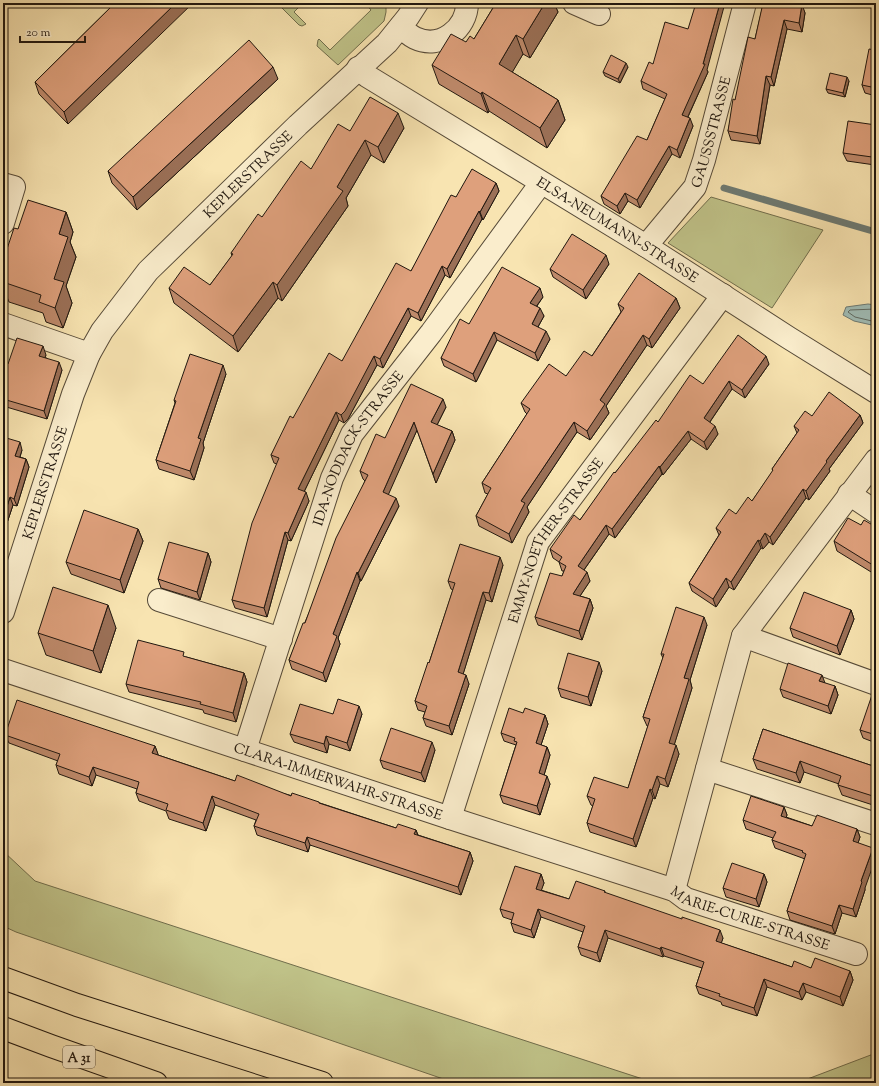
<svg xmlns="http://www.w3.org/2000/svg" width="879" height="1086" viewBox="0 0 879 1086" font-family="'Sorts Mill Goudy',serif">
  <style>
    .green { fill: #c0c389; stroke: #706d4c }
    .water { fill: #a0bcb5; stroke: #6d7a73 }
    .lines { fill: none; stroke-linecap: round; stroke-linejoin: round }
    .shore { stroke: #606a62; stroke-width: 1 }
    .stream { stroke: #6d7a73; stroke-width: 7 }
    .minor-casing { stroke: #564a38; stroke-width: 24 }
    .highway-casing { stroke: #20170f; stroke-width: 24 }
    .minor { stroke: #faedcc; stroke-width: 22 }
    .highway { stroke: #f8e4b1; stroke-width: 22 }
    .wall { fill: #bf8a6b; stroke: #20170f }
    .shaded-wall { fill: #9b7057; stroke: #20170f }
    .building { fill: #dea07c; stroke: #20170f }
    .labels { text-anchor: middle; stroke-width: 3; stroke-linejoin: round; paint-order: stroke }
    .shield { fill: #faedcc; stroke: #615748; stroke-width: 1 }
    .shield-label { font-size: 13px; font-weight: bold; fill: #20170f }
    .street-label { font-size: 14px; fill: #20170f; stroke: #faedcc }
  </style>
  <rect width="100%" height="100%" fill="#f8e4b1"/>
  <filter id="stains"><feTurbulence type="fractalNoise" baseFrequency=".005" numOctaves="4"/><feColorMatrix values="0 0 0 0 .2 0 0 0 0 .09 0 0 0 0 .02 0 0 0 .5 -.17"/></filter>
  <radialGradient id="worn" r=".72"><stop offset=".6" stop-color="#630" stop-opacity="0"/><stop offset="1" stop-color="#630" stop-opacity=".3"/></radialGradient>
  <g class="green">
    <path d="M277,3h9l4,4 4,-4h9l-9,9 12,12 -4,2 -3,-1z"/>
    <path d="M365,3h21v9l-2,9 -46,44 -21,-19 1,-6 1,-1 11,11 41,-40z"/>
    <path d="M711,197l112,33 -51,78 -104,-65z"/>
    <path d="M3,851l32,30 620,202h-200l-439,-151 -13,-6z"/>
    <path d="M876,1053v30h-79z"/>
  </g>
  <path class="water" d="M868,304l8,1v21l-22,-5 -11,-6 3,-8z"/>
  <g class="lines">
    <path class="shore" d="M876,309l-26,1 -2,2 7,5 21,5"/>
    <path class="stream" d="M724,188l152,44"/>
    <defs>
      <g id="minor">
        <path d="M574,3l25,11"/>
        <path d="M401,26c4,5 8,9 14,12 25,12 52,-9 52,-35"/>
        <path id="s1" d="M358,68l9,8 279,170 143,92 87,54"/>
        <path d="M3,184l11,3 -11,36"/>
        <path id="s2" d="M646,246l49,-59 9,-27 41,-157"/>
        <path d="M3,324l86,30"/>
        <path d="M849,494l27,18"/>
        <path d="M159,600l122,39"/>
        <path id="s3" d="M3,612l70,-218 16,-40 13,-23 46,-60 150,-146 89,-82 21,-26 9,-14"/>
        <path d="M743,636l133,48"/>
        <path id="s4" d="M3,670l447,148 224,72 12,9 170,55"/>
        <path id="s5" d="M245,750l87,-272 20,-44 79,-101 110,-150"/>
        <path d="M707,769l169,55"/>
        <path id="s6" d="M450,818l88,-276 185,-247"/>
        <path d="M674,890l69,-254 133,-176"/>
      </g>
      <g id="highway">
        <path d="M3,978l74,27 245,78"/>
        <path d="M3,1028l48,18 105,37"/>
      </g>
    </defs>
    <use href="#minor" class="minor-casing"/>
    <use href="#highway" class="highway-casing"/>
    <use href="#minor" class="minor"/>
    <use href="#highway" class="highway"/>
  </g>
  <g class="wall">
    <path d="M115,3l-47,121 -29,-30 -4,-12z"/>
    <path d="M496,3h58l4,9 -28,46 -7,-4 -11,18 46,28 7,20 -18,28 -58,-37 -1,2 -49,-29 -7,-19 34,-23 8,-3z"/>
    <path d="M762,3h39v1l4,9 -3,19 -15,-3 -13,57 -4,-1 -10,59 -29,-4 -3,-9 7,-31 20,-61 8,-34z"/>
    <path d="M876,47v49l-11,-3 -3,-8 13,-35z"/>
    <path d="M653,64l54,6 1,2 -20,45 5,9 -13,32 -8,-4 -32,54 -12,-7 -8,13 -16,-10 -3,-8 46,-56 18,-41 -22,-10 -2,-8z"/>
    <path d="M628,67l-8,16 -15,-7 -2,-4z"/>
    <path d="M278,79l-141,131 -25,-27 -4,-12z"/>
    <path d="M849,81l-4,16 -17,-4 -2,-4z"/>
    <path d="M876,125v32l-1,8 -28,-4 -4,-8z"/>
    <path d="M404,128l-20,35 -13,-8 -25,43 2,8 -66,95 -4,-3 -40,54 -64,-49 -5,-15 41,-3 22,-29 -1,-3 31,-36 88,-86z"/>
    <path d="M496,183l3,8 -16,29 -1,-1 -32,59 -5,-3 -24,46 -10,-5 -28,52 -6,-3 -29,54 -4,4 -5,-3 -35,72 5,9 -18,40 -3,-1 -21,77 -32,-9 -3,-8 45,-136 -3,-1 -3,-8 22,-37 49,-57 69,-90 45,-74z"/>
    <path d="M66,212l7,20 -3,10 6,15 -10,29 6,17 -9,25 -17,-6 -3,-9 -34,-11 -6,-15v-10l2,-5 -2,-5v-6l15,-32z"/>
    <path d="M609,264l-23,35 -33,-22 -3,-8z"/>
    <path d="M543,297l-6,9 7,10 -6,11 12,12 -12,22 -41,-21 -21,42 -32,-16 -3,-8 28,-34z"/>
    <path d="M676,298l4,10 -28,40 -5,-3 -41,61 3,7 -19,27 -13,-8 -50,75 2,5 -17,31 -33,-17 -3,-10 12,-22 -3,-1 -3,-10 45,-69 -2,-2 -4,-9 45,-27 26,-20 29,-44 -3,-8z"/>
    <path d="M46,355l-1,2 17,13 -15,49 -44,-13v-44l5,2z"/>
    <path d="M769,364l-24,34 -13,-9 -22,33 8,12 -11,16 -16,-11 -28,36 -1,-1 -47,64 -6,-4 -25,36 6,11 -10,15 10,3 3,9 -11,32 -44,-15 -3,-8 27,-41 2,-5h-2l-3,-9 -6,-4 -3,-9 30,-29 35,-47 43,-51 45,-38z"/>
    <path d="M226,374l-23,69 1,5 -10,32 -35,-11 -3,-9 19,-57 -1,-3z"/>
    <path d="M446,407l-9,18 15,6 3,9 -19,43 -19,-53 -29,64 11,12 -38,75h-1l-22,57 2,6 -14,38 -34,-13 -3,-9 76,-179 -2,-2 -3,-8 25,-33z"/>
    <path d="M860,415l3,8 -34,46 1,2 -21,29 -3,-2 -33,47 -4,-3 -6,7 -2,-1 -27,42 -5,-3 -13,20 -24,-16 -3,-8 30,-48 -3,-7 20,-14 16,-13 21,-30 -1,-2 25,-36 -3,-7 18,-10z"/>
    <path d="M3,437l19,13 -2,7 6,2 3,8 -12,39 -4,-1 -10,30z"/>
    <path d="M861,525l15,2v48l-39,-24 -3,-10z"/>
    <path d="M138,529l5,12 -19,52 -53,-19 -5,-12z"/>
    <path d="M208,553l3,9 -11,38 -39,-12 -3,-9z"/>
    <path d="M503,565l-11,37 -6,-2 -23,74 6,10 -17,51 -26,-9 -3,-8 2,-6 -7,-2 -3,-9 14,-38 24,-73 -2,-1 -3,-8z"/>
    <path d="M851,610l3,9 -14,36 -47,-18 -3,-9z"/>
    <path d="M707,625l-17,55 2,8 -18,57 5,9 -11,33 -8,-3 -5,15 -2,-1 -17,49 -46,-15 -3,-9 6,-17 -2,-1 -4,-9 41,-8 20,-62h-1l-4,-9 20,-59 -2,-4z"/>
    <path d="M116,628l-15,45 -55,-18 -8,-22z"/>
    <path d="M186,657l58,16 3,9 -11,40 -32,-9 -1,-3 -74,-18 -3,-8z"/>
    <path d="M602,671l-11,35 -30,-9 -3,-9z"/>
    <path d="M835,686l3,9 -7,19 -48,-17 -3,-8z"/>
    <path d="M876,696v47l-13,-5 -3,-8z"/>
    <path d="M523,713l22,2 3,9 -7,21 6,2 3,8 -6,20 6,9 -10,31 -37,-12 -3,-8 16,-50 -12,-4 -3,-8z"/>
    <path d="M333,714h29l-12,37 -21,-7 -2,9 -33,-11 -4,-8z"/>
    <path d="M763,729l113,38v39l-34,-11 -4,-10 1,-1 -35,-12 -4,11 -43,-14 -4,-10z"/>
    <path d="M5,735l150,11 3,9 77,26 85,22 76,25 20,2 2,5 52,17 3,9 -12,34 -151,-50 -2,7 -51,-17 -3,-9 2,-6 -41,-15 -9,26 -37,-12 -3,-8 -27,-10 -3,-8 1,-4 -41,-14 -4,11 -33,-12 -3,-9 2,-4 -49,-18z"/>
    <path d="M435,750l-10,32 -42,-14 -3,-8z"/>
    <path d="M784,807l3,8 -1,2 26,9 45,3 3,8 -2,6 7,47 -9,27 -14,-4 -7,21 -45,-14 -3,-9 18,-52 -30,-11 -3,-8 1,-2 -27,-9 -3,-9z"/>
    <path d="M541,874l3,9 -3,7 28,9 36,-8v2l118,45 -2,5 71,24 19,1 39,3 3,9 -10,26 -37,-14 -4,8 -35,-13 -10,29 -35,-11 -1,-3 -22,-8 -3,-8 6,-18 -38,-12 -1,1 -55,-19 -8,24 -19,-7 -3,-8 5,-15 -42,-15 -7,21 -20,-6 -3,-9 1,-3 -9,-3 -3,-8z"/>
    <path d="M764,874l3,8 -8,25 -33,-10 -3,-9z"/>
  </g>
  <g class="shaded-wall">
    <path d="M176,3h17l-125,121 -4,-12z"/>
    <path d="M545,3h9l4,9 -28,46 -7,-19z"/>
    <path d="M720,3h5l-18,67 1,2 -23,51 -3,-8 21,-51z"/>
    <path d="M802,4l3,9 -3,19 -3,-9z"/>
    <path d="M784,20l3,9 -13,57 -3,-9z"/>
    <path d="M516,35l7,19 -17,29 -7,-19z"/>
    <path d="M626,63l2,4 -8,16 -2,-4z"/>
    <path d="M273,67l5,12 -141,131 -4,-13z"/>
    <path d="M766,76l4,9 -10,59 -3,-8z"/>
    <path d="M847,77l2,4 -4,16 -2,-4z"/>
    <path d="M482,92l7,19 -1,2 -7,-19z"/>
    <path d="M558,100l7,20 -18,28 -7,-20z"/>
    <path d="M398,113l6,15 -20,35 -6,-16z"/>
    <path d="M690,118l3,8 -13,32 -3,-8z"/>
    <path d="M876,126v31l-1,8 -3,-8z"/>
    <path d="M365,140l6,15 -25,43 2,8 -66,95 -5,-16 60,-98z"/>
    <path d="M669,146l3,8 -32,54 -3,-8z"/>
    <path d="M496,183l3,8 -16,29 -3,-8z"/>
    <path d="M625,193l3,8 -8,13 -3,-8z"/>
    <path d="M479,211l3,8 -32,59 -3,-9z"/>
    <path d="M66,212l7,20 -3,10 6,15 -10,29 6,17 -9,25 -8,-20 -1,-29 5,-45z"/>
    <path d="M606,255l3,9 -23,35 -3,-9z"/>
    <path d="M442,266l3,9 -24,46 -3,-8z"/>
    <path d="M273,282l5,16 -40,54 -5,-16z"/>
    <path d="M540,288l3,9 -10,14 -3,-8z"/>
    <path d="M676,298l4,10 -28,40 -3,-9z"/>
    <path d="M408,308l3,8 -28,52 -3,-9z"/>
    <path d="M540,308l4,8 -9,16 -3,-8z"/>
    <path d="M546,331l4,8 -12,22 -3,-8z"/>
    <path d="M494,332l3,8 -21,42 -3,-8z"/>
    <path d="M643,335l4,10 -41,61 3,7 -19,27 -3,-9 13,-31z"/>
    <path d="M43,346l3,9 -4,9 -3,-8z"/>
    <path d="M374,356l3,9 -29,54 -4,4 -3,-8z"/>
    <path d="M766,356l3,8 -24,34 -3,-8z"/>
    <path d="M59,362l3,8 -15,49 -3,-8z"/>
    <path d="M223,365l3,9 -23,69 1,5 -10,32 -4,-9 8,-33z"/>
    <path d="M729,381l3,8 -25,37 -3,-8z"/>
    <path d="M443,399l3,8 -12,24 -3,-9z"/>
    <path d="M336,412l3,8 -38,78 -3,-9z"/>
    <path d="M860,415l3,8 -34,46 1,2 -21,29 -3,-9 20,-30z"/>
    <path d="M414,422l3,8 -31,70 -3,-8z"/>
    <path d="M574,422l3,10 -50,75 2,5 -17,31 -3,-9 12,-33z"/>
    <path d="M715,426l3,8 -11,16 -3,-8z"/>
    <path d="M452,431l3,9 -19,43 -3,-9z"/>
    <path d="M688,431l3,8 -28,36 -3,-8z"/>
    <path d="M20,442l2,8 -4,13 -3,-7z"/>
    <path d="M26,459l3,8 -12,39 -3,-7z"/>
    <path d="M659,466l3,8 -47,64 -3,-9z"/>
    <path d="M803,489l3,9 -33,47 -3,-8z"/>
    <path d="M306,492l3,9 -18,40 -3,-8z"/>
    <path d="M10,497l3,8 -10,30v-16z"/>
    <path d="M396,498l3,8 -38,75 -3,-8z"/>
    <path d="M606,525l3,9 -28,40 -3,-8z"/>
    <path d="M138,529l5,12 -19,52 -4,-13z"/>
    <path d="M285,532l3,8 -21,77 -3,-9z"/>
    <path d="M765,533l4,9 -6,7 -3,-8z"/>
    <path d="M4,536l3,7 -4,13v-16z"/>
    <path d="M758,540l3,8 -27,42 -3,-8z"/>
    <path d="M208,553l3,9 -11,38 -3,-8z"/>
    <path d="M500,557l3,8 -11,37 -3,-9z"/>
    <path d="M357,572l3,9 -22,57 2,6 -14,38 -3,-9 10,-39z"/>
    <path d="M587,572l3,9 -14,21 -3,-8z"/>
    <path d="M726,578l3,9 -13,20 -3,-8z"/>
    <path d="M483,592l3,8 -25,81 -3,-9z"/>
    <path d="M590,599l3,9 -11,32 -3,-9z"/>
    <path d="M108,605l8,23 -15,45 -8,-22z"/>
    <path d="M851,610l3,9 -14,36 -3,-9z"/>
    <path d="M704,617l3,8 -17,55 2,8 -20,64 -3,-9 15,-65z"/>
    <path d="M599,662l3,9 -11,35 -3,-9z"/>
    <path d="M244,673l3,9 -11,40 -3,-9z"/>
    <path d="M466,675l3,9 -17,51 -3,-9z"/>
    <path d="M822,675l3,8 -6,-2z"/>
    <path d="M835,686l3,9 -7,19 -3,-8z"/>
    <path d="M359,706l3,8 -12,37 -3,-8z"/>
    <path d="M545,715l3,9 -9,27 -3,-8z"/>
    <path d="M326,736l3,8 -2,9 -3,-9z"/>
    <path d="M432,742l3,8 -10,32 -4,-9z"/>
    <path d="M676,745l3,9 -11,33 -3,-8z"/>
    <path d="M155,746l3,8 -2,8 -4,-9z"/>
    <path d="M547,747l3,8 -8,27 -3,-9z"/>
    <path d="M800,761l4,11 -4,11 -4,-10z"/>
    <path d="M93,767l3,8 -4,11 -3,-9z"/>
    <path d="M547,776l3,8 -10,31 -3,-9z"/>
    <path d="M657,776l3,8 -5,15 -3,-9z"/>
    <path d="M650,789l3,9 -17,49 -3,-8z"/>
    <path d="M212,796l3,9 -9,26 -3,-8z"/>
    <path d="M784,807l3,8 -3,9 -3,-8z"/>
    <path d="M857,829l3,8 -4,12 -3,-8z"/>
    <path d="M416,830l3,9 -5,-5z"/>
    <path d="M307,837l3,8 -2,7 -3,-9z"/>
    <path d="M873,848l3,9 -11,31v2l-9,27 -3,-8 8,-28z"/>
    <path d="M470,852l3,9 -12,34 -3,-8z"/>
    <path d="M541,874l3,9 -5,14 -3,-8z"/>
    <path d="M764,874l3,8 -8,25 -3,-8z"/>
    <path d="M839,905l3,8 -7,21 -3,-8z"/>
    <path d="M538,909l3,8 -7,21 -3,-8z"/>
    <path d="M605,930l3,8 -8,24 -3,-9z"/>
    <path d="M720,930l3,8 -4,12 -3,-9z"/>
    <path d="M661,947l3,9 -1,1 -3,-8z"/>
    <path d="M850,971l3,9 -10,26 -3,-9z"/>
    <path d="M764,979l3,8 -10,29 -3,-8z"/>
    <path d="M803,983l3,9 -4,8 -3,-8z"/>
  </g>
  <g class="building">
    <path d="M115,3h61l-112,109 -29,-30z"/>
    <path d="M496,3h49l-22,36 -7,-4 -17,29 59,36 -18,28 -58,-36 -1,2 -49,-29 19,-31 15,8 4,-6 4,3z"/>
    <path d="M696,3h24l-17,61h2l-23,51 8,3 -13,32 -8,-4 -32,54 -12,-7 -8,13 -16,-10 36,-60 10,4 20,-46 -26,-13 8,-19 4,2 12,-42 23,7z"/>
    <path d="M763,3h34l5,1 -3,19 -15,-3 -13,57 -5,-1 -9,60 -29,-5 5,-32 2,1 13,-63 7,2z"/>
    <path d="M249,40l24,27 -140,130 -25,-26z"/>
    <path d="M876,47v41l-14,-3 7,-36 6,1z"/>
    <path d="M611,55l15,8 -8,16 -15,-7z"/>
    <path d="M830,73l17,4 -4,16 -17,-4z"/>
    <path d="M370,97l28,16 -20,34 -13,-7 -28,47 6,4 -66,94 -4,-3 -40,54 -64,-48 15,-21 26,18 23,-31 -2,-1 27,-39 4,3 39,-56 10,8 27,-45 12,7z"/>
    <path d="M848,121l28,4 -4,32 -29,-4z"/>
    <path d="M472,169l24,14 -16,29 -1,-1 -32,58 -5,-3 -24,47 -10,-5 -28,51 -6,-3 -29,55 -4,4 -5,-3 -38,77 8,3 -18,41 -3,-1 -21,76 -32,-8 20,-77 27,-65 -8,-3 19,-39 3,2 36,-65 13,8 54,-98 15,8 40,-76 5,2z"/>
    <path d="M28,200l38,12 -7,22 9,3 -14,42 10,3 -9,26 -16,-6 2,-7 -38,-13v-5l4,-11 -4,-2v-3l11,-33 4,1z"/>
    <path d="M572,234l34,21 -23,35 -33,-21z"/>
    <path d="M502,267l38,21 -10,15 10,5 -8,16 14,7 -11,22 -41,-21 -21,42 -32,-16 19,-39 9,5z"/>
    <path d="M639,273l37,25 -27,41 -6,-4 -43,65 5,4 -18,27 -13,-9 -53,79 4,2 -16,31 -33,-18 15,-28 -9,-5 48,-74 -9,-6 28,-39 17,12 18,-25 8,5 32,-48 -6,-4z"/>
    <path d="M738,335l28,21 -24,34 -13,-9 -25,37 11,8 -11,16 -16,-11 -28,36 -1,-1 -47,63 -6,-4 -28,41 9,6 -14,22 17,5 -11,32 -44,-14 15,-44 12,3 4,-10 -7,-4 3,-5 -12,-8 24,-34 6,5 34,-48 1,1 41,-53 2,2 32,-47 13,9z"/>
    <path d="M17,338l26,8 -4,10 20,6 -15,49 -41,-12v-37l5,2z"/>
    <path d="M190,354l33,11 -25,73 3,1 -11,32 -34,-11 20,-59 -2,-1z"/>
    <path d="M411,384l32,15 -12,23 21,9 -19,43 -19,-52 -31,70 13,6 -38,75 -1,-1 -24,62 4,2 -14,37 -34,-13 14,-37h2l31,-85 32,-63 -8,-4 16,-37 9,4z"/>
    <path d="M829,392l31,23 -34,46 1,1 -21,29 -3,-2 -33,48 -5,-4 -5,8 -2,-1 -27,42 -5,-4 -13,21 -24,-16 32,-51 -5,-4 13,-19 7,5 12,-17 4,4 21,-31 -1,-1 27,-39 -5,-4 11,-15 7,5z"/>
    <path d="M3,437l17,5 -5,14 11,3 -12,40 -4,-2 -7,22z"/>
    <path d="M84,510l54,19 -18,51 -54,-18z"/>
    <path d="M848,518l13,7 3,-5 12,7v40l-42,-26z"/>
    <path d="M169,542l39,11 -11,39 -39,-13z"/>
    <path d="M460,544l40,13 -11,36 -6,-1 -25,80 8,3 -17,51 -26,-8 4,-12 -12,-5 13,-39 1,1 26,-80 -7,-2z"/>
    <path d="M53,587l55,18 -15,46 -55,-18z"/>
    <path d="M804,592l47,18 -14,36 -47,-18z"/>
    <path d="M676,607l28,10 -20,61 5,1 -20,64 7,2 -11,34 -8,-3 -5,14 -2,-1 -17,50 -46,-16 8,-24 -8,-3 7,-19 34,11 22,-69 -7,-2 21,-63h-3z"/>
    <path d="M138,640l46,12 -1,4 61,17 -11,40 -33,-9 1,-2 -75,-18z"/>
    <path d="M568,653l31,9 -11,35 -30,-9z"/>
    <path d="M788,663l34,12 -3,6 16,5 -7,20 -48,-17z"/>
    <path d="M872,695l4,1v39l-16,-5z"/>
    <path d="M338,699l21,7 -12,37 -21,-7 -2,8 -34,-10 10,-30 33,10z"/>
    <path d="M17,700l138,46 -3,7 83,28 2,-6 54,21 1,-3 27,9v1l77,25 2,-4 18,6 -2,4 56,18 -12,35 -151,-50 -2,6 -51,-17 5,-12 -47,-18 -9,27 -37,-13 2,-6 -32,-11 3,-11 -46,-15 -4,10 -33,-12 4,-11 -55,-19z"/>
    <path d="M509,708l14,5 2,-5 20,7 -9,28 11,4 -8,26 8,3 -10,30 -37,-11 17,-53 -3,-1 1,-3 -14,-5z"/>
    <path d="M391,728l41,14 -11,31 -41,-13z"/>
    <path d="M763,729l113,38v30l-38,-12 3,-9 -41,-15 -4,12 -43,-14z"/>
    <path d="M751,796l33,11 -3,9 31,10 5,-11 40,14 -4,12 20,7 -12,33 1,1 -9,27 -14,-4 -7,21 -45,-15 19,-57 -4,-2 1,-1 -31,-11 4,-8 -33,-12z"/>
    <path d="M732,863l32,11 -8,25 -33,-11z"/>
    <path d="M515,866l26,8 -5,15 33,10 7,-18 29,10 -1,1 78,27v-2l38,13 -4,11 76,26 2,-6 17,7 4,-10 35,13 -10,26 -37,-14 -4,9 -35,-13 -10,29 -35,-12 1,-2 -24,-8 8,-24 -43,-15 -1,2 -55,-19 -8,23 -19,-6 7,-21 -47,-17 -7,21 -20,-7 3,-10 -14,-4z"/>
  </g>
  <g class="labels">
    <rect class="shield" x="63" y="1046" width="32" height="22" rx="3"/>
    <g class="shield-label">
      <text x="79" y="1062">A 31</text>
    </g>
    <g class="street-label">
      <text dy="5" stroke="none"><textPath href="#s2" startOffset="134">GAUSSSTRASSE</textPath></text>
      <text dy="5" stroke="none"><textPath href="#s3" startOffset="513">KEPLERSTRASSE</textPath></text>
      <text dy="5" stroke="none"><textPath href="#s1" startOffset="306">ELSA-NEUMANN-STRASSE</textPath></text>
      <text dy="5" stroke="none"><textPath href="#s5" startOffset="324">IDA-NODDACK-STRASSE</textPath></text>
      <text dy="5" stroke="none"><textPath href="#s3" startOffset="136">KEPLERSTRASSE</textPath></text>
      <text dy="5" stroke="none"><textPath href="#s6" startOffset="299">EMMY-NOETHER-STRASSE</textPath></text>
      <text dy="5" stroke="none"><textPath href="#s4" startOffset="353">CLARA-IMMERWAHR-STRASSE</textPath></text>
      <text dy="5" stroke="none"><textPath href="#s4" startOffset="788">MARIE-CURIE-STRASSE</textPath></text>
    </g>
  </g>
  <rect width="879" height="1086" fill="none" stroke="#f8e4b1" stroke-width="16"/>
  <rect x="4" y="4" width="871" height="1078" fill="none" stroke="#20170f" stroke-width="2"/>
  <rect x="8" y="8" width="863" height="1070" fill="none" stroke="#20170f"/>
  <path d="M20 36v6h65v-6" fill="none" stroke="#20170f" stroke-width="2"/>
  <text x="26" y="36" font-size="12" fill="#20170f" stroke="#faedcc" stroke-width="3" paint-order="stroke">20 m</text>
  <rect width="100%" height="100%" filter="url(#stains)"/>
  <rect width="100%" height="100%" fill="url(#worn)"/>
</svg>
